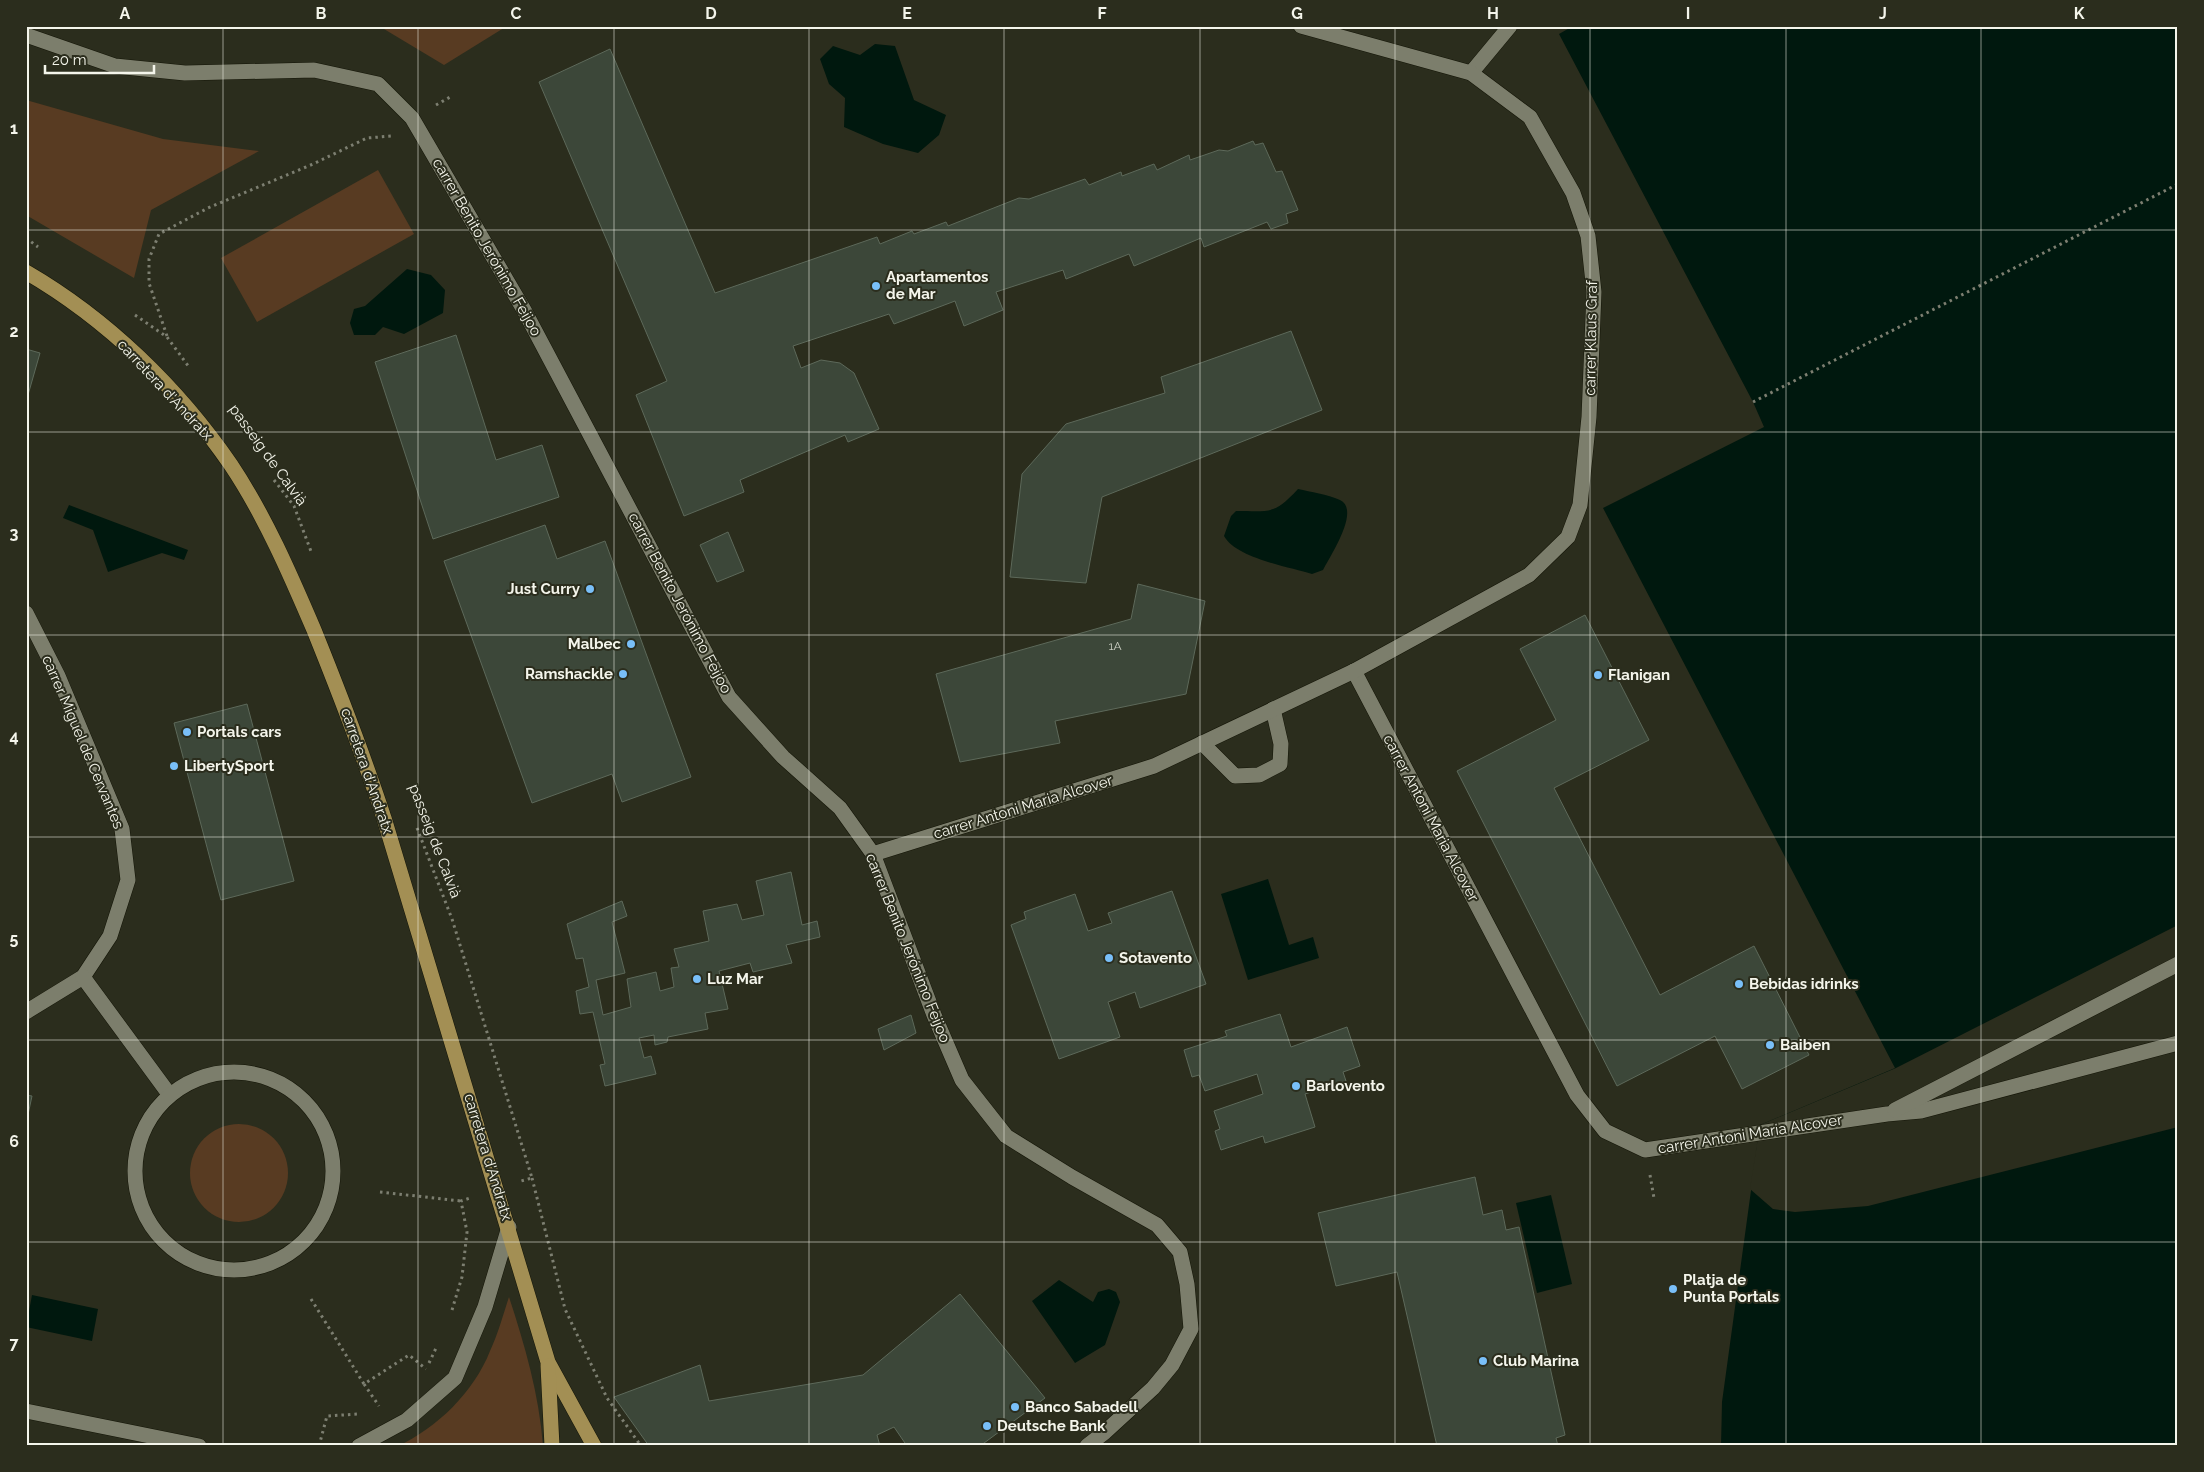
<svg xmlns="http://www.w3.org/2000/svg" width="2204" height="1472" viewBox="0 0 2204 1472" font-family="Raleway,sans-serif">
  <style>
    .green { fill: #583b22 }
    .water { fill: #00180e }
    .pier { fill: #2b2d1d }
    .building { fill: #3c4739; stroke: #5d695a }
    .lines { fill: none; stroke-linecap: round; stroke-linejoin: round }
    .minor-casing { stroke: #141507; stroke-width: 16 }
    .major-casing { stroke: #141507; stroke-width: 16 }
    .path { stroke: #7d7f71; stroke-width: 3; stroke-dasharray: 2.5 4; stroke-linecap: butt }
    .minor { stroke: #7c7e6c; stroke-width: 15 }
    .major { stroke: #a38f54; stroke-width: 15 }
    .grid { fill: none; stroke: #f4f5eb; stroke-width: 1; stroke-opacity: 0.55 }
    .poi-dot { fill: #79bff8; stroke: #2b2d1d; stroke-width: 2 }
    .labels { text-anchor: middle; stroke-width: 4; stroke-linejoin: round; paint-order: stroke }
    .number-label { font-size: 12px; fill: #c6cabe }
    .street-label { font-size: 15px; fill: #f4f5eb; stroke: #2b2d1d }
    .poi-label { font-size: 15px; font-weight: bold; fill: #f4f5eb; stroke: #2b2d1d; text-anchor: start }
    .neatline { fill: none; stroke: #f4f5eb; stroke-width: 2 }
    .grid-label { font-size: 16px; text-anchor: middle; font-weight: bold; fill: #f4f5eb }
  </style>
  <rect width="100%" height="100%" fill="#2b2d1d"/>
  <g class="green">
    <path d="M379,26h128l-63,39z"/>
    <path d="M26,100l137,39 96,12 -108,59 -17,68 -108,-63z"/>
    <path d="M378,170l36,64 -157,88 -36,-64z"/>
    <circle cx="239" cy="1173" r="49"/>
    <path d="M509,1297c16,49 30,97 34,149h-145c39,-18 76,-54 92,-95 8,-17 13,-36 19,-54z"/>
  </g>
  <g class="water">
    <path d="M1573,26h605v1420h-457l1,-44 38,-277 135,-57 -292,-560 161,-81 -11,-25 -194,-368z"/>
    <path d="M875,44l20,2 19,54 32,15 -7,20 -21,18 -35,-9 -39,-17 1,-29 -16,-14 -9,-25 13,-13 27,9z"/>
    <path d="M407,269l24,6 14,15 -2,23 -39,21 -21,-7 -8,8h-21l-4,-12 4,-14 11,-3z"/>
    <path d="M1298,489c13,3 29,5 42,11 21,10 -10,56 -17,70l-11,4c-23,-7 -76,-16 -88,-38l7,-20 5,-5c34,0 38,4 62,-22z"/>
    <path d="M69,505l119,45 -4,10 -22,-7 -54,19 -15,-42 -30,-12z"/>
    <path d="M1268,879l21,66 24,-8 6,21 -71,22 -27,-86z"/>
    <path d="M1551,1195l21,89 -35,9 -21,-90z"/>
    <path d="M1059,1280l34,22 5,-10 11,-3 7,3 4,10 -15,43 -30,18 -43,-62z"/>
    <path d="M32,1295l66,14 -6,32 -66,-14z"/>
  </g>
  <path class="pier" d="M2178,925v202l-310,79 -73,6 -22,-3 -23,-20 10,-64 136,-57z"/>
  <g class="building">
    <path d="M610,49l105,244 162,-56 3,7 32,-13 2,3 32,-12 2,4 71,-28 10,1 56,-20 4,6 32,-13 1,4 32,-12 3,6 32,-15 1,5 29,-10 9,1 25,-10 2,4 8,-2 13,29 6,-1 16,39 -12,4 2,9 -17,6 -4,-7 -63,25 -3,-9 -67,28 -5,-12 -63,25 -3,-9 -67,22 7,18 -39,16 -9,-25 -61,23 -5,-10 -96,32 8,22 20,-8 19,3 14,10 25,56 -31,13 -3,-7 -105,45 4,12 -60,24 -48,-121 31,-14 -128,-299z"/>
    <path d="M1291,331l31,79 -220,87 -16,86 -76,-6 12,-103 44,-50 99,-31 -4,-16z"/>
    <path d="M456,335l40,125 46,-15 17,52 -126,42 -58,-177z"/>
    <path d="M26,349l14,4 -14,49z"/>
    <path d="M545,525l12,34 48,-18 86,236 -69,25 -10,-28 -80,29 -88,-242z"/>
    <path d="M728,532l16,39 -27,11 -17,-37z"/>
    <path d="M1138,584l67,17 -19,93 -131,27 5,22 -100,19 -24,-88 195,-55z"/>
    <path d="M1585,615l64,125 -95,48 106,207 94,-49 55,109 -67,34 -27,-53 -98,50 -160,-315 99,-51 -36,-71z"/>
    <path d="M247,704l47,177 -73,19 -47,-177z"/>
    <path d="M791,872l11,53 15,-4 3,16 -34,8 6,18 -39,9 -3,-9 -31,8 9,38 -23,4 3,16 -40,8 -1,5 -12,3 -1,-10 -15,3 5,20 7,-2 5,18 -51,12 -5,-21 5,-1 -12,-52 -13,2 -4,-23 13,-4 -6,-29 -7,1 -9,-35 55,-23 5,15 -15,6 13,51 -29,7 7,35 28,-8 -4,-28 29,-7 4,19 14,-4 -3,-19 8,-1 -5,-18 35,-8 -6,-30 34,-7 5,16 22,-5 -8,-34z"/>
    <path d="M1172,891l34,93 -66,24 -5,-16 -27,10 12,35 -61,22 -48,-134 15,-6 -2,-7 51,-18 13,37 24,-8 -4,-10z"/>
    <path d="M1280,1014l11,33 56,-20 13,39 -17,6 3,9 -41,13 10,33 -50,16 -2,-7 -42,14 -6,-19 5,-2 -6,-18 49,-17 -6,-20 -52,17 -6,-16 -7,2 -8,-27 43,-14 -2,-5z"/>
    <path d="M911,1015l5,18 -32,17 -6,-21z"/>
    <path d="M26,1095l6,1 -6,28z"/>
    <path d="M1475,1177l8,38 19,-5 4,20 13,-3 46,208 -9,3 2,8h-121l-40,-174 -61,14 -18,-73z"/>
    <path d="M960,1294l85,104 -65,48h-73l-13,-19 -17,8 3,11h-231l-35,-49 86,-32 9,36 154,-26z"/>
  </g>
  <g class="lines">
    <defs>
      <g id="minor">
        <path d="M26,35l89,31 70,7 129,-3 64,14 34,34 112,192 205,387 54,60 57,51 33,46 61,161 28,65 44,56 66,41 85,48 23,27 7,32 4,45 -19,36 -19,23 -48,44 -18,14"/>
        <path d="M1471,73l39,-47"/>
        <path d="M26,613l32,63 64,153 6,51 -18,56 -27,41 -57,35"/>
        <path d="M1354,671l223,424 28,36 40,19 242,-36 34,-3 257,-68"/>
        <path d="M1202,743l33,33 24,-1 21,-11 1,-20 -8,-35"/>
        <path d="M873,854l281,-88 200,-95 175,-96 39,-38 12,-32 9,-88 5,-125 -6,-56 -15,-43 -43,-76 -59,-44 -170,-47"/>
        <path d="M83,977l86,117"/>
        <circle cx="234" cy="1171" r="99"/>
        <path d="M1895,1110l283,-146"/>
        <path d="M26,1411l173,35"/>
        <path d="M359,1446l48,-26 48,-42 30,-71 24,-80"/>
      </g>
      <g id="major">
        <path d="M26,272c81,47 152,116 205,193 34,51 59,109 83,165 25,62 49,124 70,188l164,544 46,84"/>
        <path d="M548,1366l4,80"/>
      </g>
    </defs>
    <use href="#minor" class="minor-casing"/>
    <use href="#major" class="major-casing"/>
    <g class="path">
      <path d="M436,105l16,-9"/>
      <path d="M26,238l12,9"/>
      <path d="M135,315l32,22 22,30"/>
      <path d="M167,336l-18,-53v-24l10,-25 49,-26 105,-44 54,-26 25,-2"/>
      <path d="M1753,402l425,-218"/>
      <path d="M274,480l20,26 18,48"/>
      <path d="M417,828l35,91 80,259 -11,3"/>
      <path d="M1650,1175l4,23"/>
      <path d="M532,1178l33,131 42,89 34,48"/>
      <path d="M380,1192l81,9"/>
      <path d="M311,1299l53,85 45,-29 17,14"/>
      <path d="M452,1310l10,-33 5,-45 -6,-31 9,-3"/>
      <path d="M429,1363l8,-17"/>
      <path d="M364,1384l15,22"/>
      <path d="M319,1446l8,-30 31,-2"/>
    </g>
    <use href="#minor" class="minor"/>
    <use href="#major" class="major"/>
  </g>
  <path class="grid" d="M223,26v1420M418,26v1420M614,26v1420M809,26v1420M1004,26v1420M1200,26v1420M1395,26v1420M1590,26v1420M1786,26v1420M1981,26v1420M26,230h2152M26,432h2152M26,635h2152M26,837h2152M26,1040h2152M26,1242h2152"/>
  <g class="poi-dot">
    <circle cx="876" cy="286" r="5"/>
    <circle cx="590" cy="589" r="5"/>
    <circle cx="631" cy="644" r="5"/>
    <circle cx="623" cy="674" r="5"/>
    <circle cx="1598" cy="675" r="5"/>
    <circle cx="187" cy="732" r="5"/>
    <circle cx="174" cy="766" r="5"/>
    <circle cx="1109" cy="958" r="5"/>
    <circle cx="697" cy="979" r="5"/>
    <circle cx="1739" cy="984" r="5"/>
    <circle cx="1770" cy="1045" r="5"/>
    <circle cx="1296" cy="1086" r="5"/>
    <circle cx="1673" cy="1289" r="5"/>
    <circle cx="1483" cy="1361" r="5"/>
    <circle cx="1015" cy="1407" r="5"/>
    <circle cx="987" cy="1426" r="5"/>
  </g>
  <g class="labels">
    <g class="number-label">
      <text x="1115" y="650">1A</text>
    </g>
    <g class="street-label">
      <text transform="translate(487 247) rotate(60)" y="5">carrer Benito Jerónimo Feijoo</text>
      <text transform="translate(1591 338) rotate(-89)" y="5">carrer Klaus Graf</text>
      <text transform="translate(165 390) rotate(47)" y="5">carretera d'Andratx</text>
      <text transform="translate(268 455) rotate(54)" y="5">passeig de Calvià</text>
      <text transform="translate(680 603) rotate(62)" y="5">carrer Benito Jerónimo Feijoo</text>
      <text transform="translate(83 742) rotate(67)" y="5">carrer Miguel de Cervantes</text>
      <text transform="translate(367 771) rotate(71)" y="5">carretera d'Andratx</text>
      <text transform="translate(1023 807) rotate(-17)" y="5">carrer Antoni Maria Alcover</text>
      <text transform="translate(1431 818) rotate(62)" y="5">carrer Antoni Maria Alcover</text>
      <text transform="translate(435 841) rotate(69)" y="5">passeig de Calvià</text>
      <text transform="translate(908 948) rotate(68)" y="5">carrer Benito Jerónimo Feijoo</text>
      <text transform="translate(1750 1134) rotate(-9)" y="5">carrer Antoni Maria Alcover</text>
      <text transform="translate(488 1157) rotate(73)" y="5">carretera d'Andratx</text>
    </g>
    <g class="poi-label">
      <text x="886" y="282">Apartamentos<tspan x="886" dy="17">de Mar</tspan></text>
      <text x="580" y="594" text-anchor="end">Just Curry</text>
      <text x="621" y="649" text-anchor="end">Malbec</text>
      <text x="613" y="679" text-anchor="end">Ramshackle</text>
      <text x="1608" y="680">Flanigan</text>
      <text x="197" y="737">Portals cars</text>
      <text x="184" y="771">LibertySport</text>
      <text x="1119" y="963">Sotavento</text>
      <text x="707" y="984">Luz Mar</text>
      <text x="1749" y="989">Bebidas idrinks</text>
      <text x="1780" y="1050">Baiben</text>
      <text x="1306" y="1091">Barlovento</text>
      <text x="1683" y="1285">Platja de<tspan x="1683" dy="17">Punta Portals</tspan></text>
      <text x="1493" y="1366">Club Marina</text>
      <text x="1025" y="1412">Banco Sabadell</text>
      <text x="997" y="1431">Deutsche Bank</text>
    </g>
  </g>
  <rect width="2204" height="1472" fill="none" stroke="#2b2d1d" stroke-width="55"/>
  <path d="M45 65v8h109v-8" fill="none" stroke="#f4f5eb" stroke-width="2.5"/>
  <text x="52" y="65" font-size="15" fill="#f4f5eb" stroke="#2b2d1d" stroke-width="4" paint-order="stroke">20 m</text>
  <rect x="28" y="28" width="2148" height="1416" class="neatline"/>
  <g class="grid-label">
    <text x="125" y="19">A</text>
    <text x="321" y="19">B</text>
    <text x="516" y="19">C</text>
    <text x="711" y="19">D</text>
    <text x="907" y="19">E</text>
    <text x="1102" y="19">F</text>
    <text x="1297" y="19">G</text>
    <text x="1493" y="19">H</text>
    <text x="1688" y="19">I</text>
    <text x="1883" y="19">J</text>
    <text x="2079" y="19">K</text>
    <text x="14" y="134">1</text>
    <text x="14" y="337">2</text>
    <text x="14" y="539">3</text>
    <text x="14" y="742">4</text>
    <text x="14" y="944">5</text>
    <text x="14" y="1147">6</text>
    <text x="14" y="1349">7</text>
  </g>
</svg>
